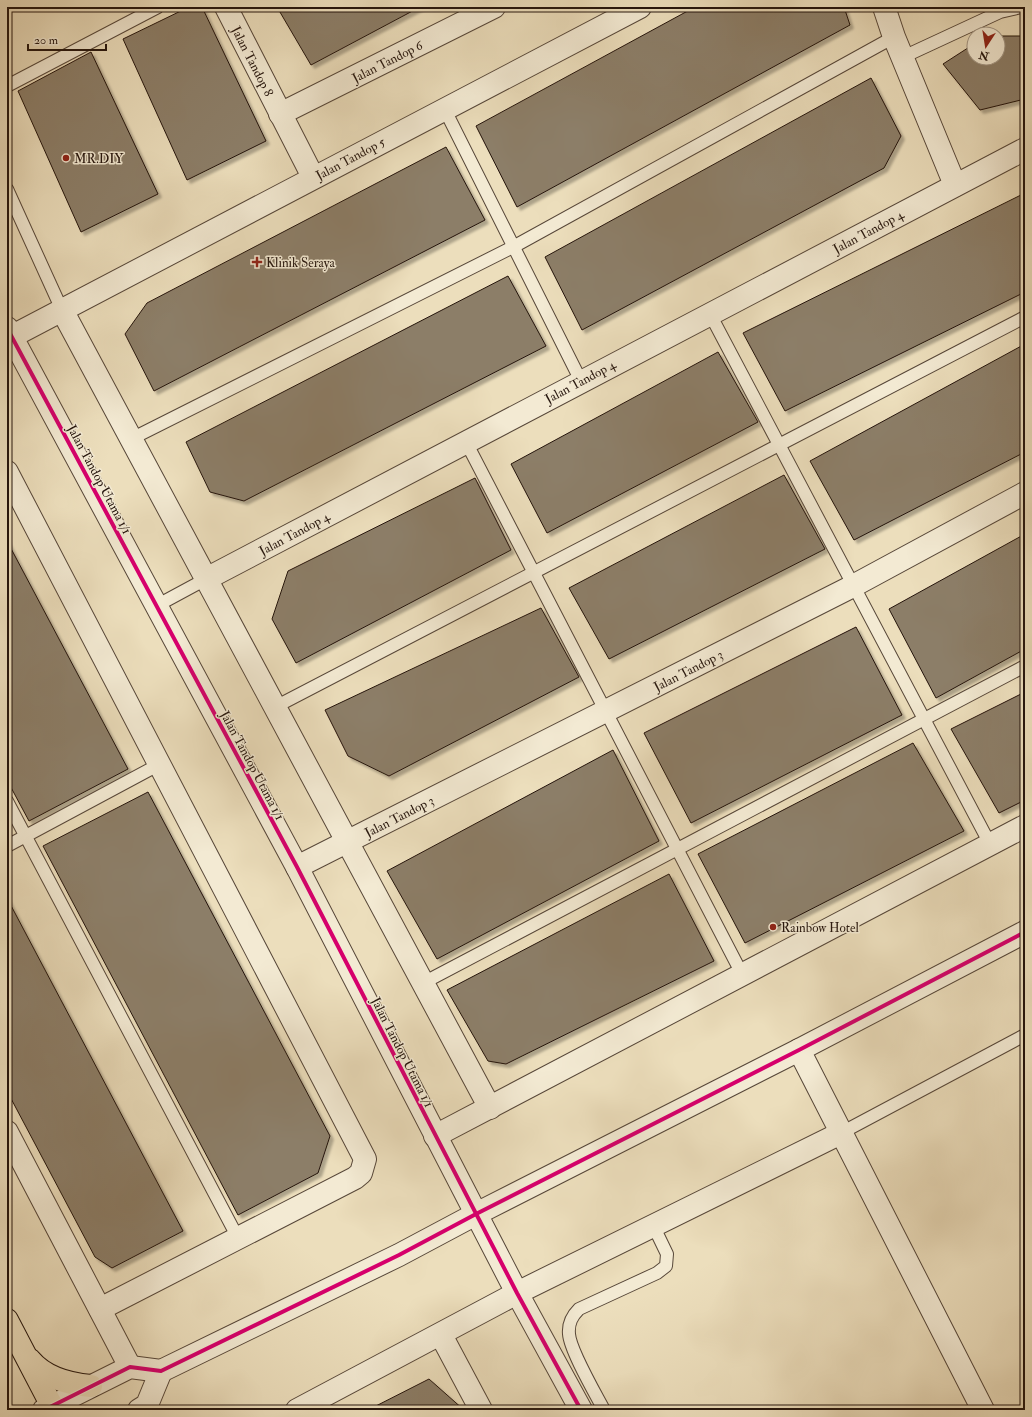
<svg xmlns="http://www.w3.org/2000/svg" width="1032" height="1417" viewBox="0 0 1032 1417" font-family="'IM FELL Double Pica',serif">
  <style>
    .building { fill: #8c7e68; stroke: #25150d; filter: url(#shadow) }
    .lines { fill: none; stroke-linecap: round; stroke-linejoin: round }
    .lane-casing { stroke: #574739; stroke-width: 14 }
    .street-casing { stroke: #574739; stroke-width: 24 }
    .primary-casing { stroke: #25150d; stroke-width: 24 }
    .lane { stroke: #f3ead3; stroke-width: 12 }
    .street { stroke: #f3ead3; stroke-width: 22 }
    .primary { stroke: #ecdebc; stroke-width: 22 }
    .cycleway-casing { stroke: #f3ead3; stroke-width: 6 }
    .cycleway { stroke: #d6006c; stroke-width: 4 }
    .poi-dot { fill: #8f2418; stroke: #f3ead3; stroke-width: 1.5 }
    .labels { text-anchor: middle; stroke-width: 3; stroke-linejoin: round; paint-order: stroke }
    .street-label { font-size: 13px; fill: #25150d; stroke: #f3ead3 }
    .poi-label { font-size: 13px; fill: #25150d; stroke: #f3ead3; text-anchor: start }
  </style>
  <defs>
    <filter id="shadow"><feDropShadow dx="3.5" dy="3.5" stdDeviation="1" flood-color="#0004"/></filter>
  </defs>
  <rect width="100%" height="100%" fill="#ecdebc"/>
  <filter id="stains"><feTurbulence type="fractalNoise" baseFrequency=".005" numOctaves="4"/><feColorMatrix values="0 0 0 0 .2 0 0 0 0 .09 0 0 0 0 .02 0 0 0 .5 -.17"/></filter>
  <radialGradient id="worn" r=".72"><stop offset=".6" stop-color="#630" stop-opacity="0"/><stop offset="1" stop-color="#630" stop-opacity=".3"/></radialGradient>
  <g class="building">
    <path d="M189,7h13l64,134 -79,39 -64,-141z"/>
    <path d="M277,7h143l-109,58z"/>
    <path d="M695,7h149l6,18 -333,182 -41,-81z"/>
    <path d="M998,36h27v63l-45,11 -37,-46 31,-20v14h24z"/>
    <path d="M91,52l67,142 -77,38 -63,-141z"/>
    <path d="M871,78l30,58 -17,32 -302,162 -37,-73z"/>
    <path d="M446,147l39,73 -331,171 -29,-57 22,-31z"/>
    <path d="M1025,193v99l-240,119 -42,-78z"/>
    <path d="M508,276l38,70 -302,155 -34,-9 -24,-50z"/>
    <path d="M1025,344v108l-171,88 -44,-79z"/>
    <path d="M718,352l40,70 -211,111 -36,-69z"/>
    <path d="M784,475l41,74 -216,110 -40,-71z"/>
    <path d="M475,478l36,72 -215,113 -24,-44 16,-48z"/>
    <path d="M1025,534v115l-89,49 -47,-89z"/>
    <path d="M7,541l121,228 -99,52 -22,-41z"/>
    <path d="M541,608l38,69 -190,99 -41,-20 -23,-46z"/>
    <path d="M856,627l46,88 -211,108 -47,-90z"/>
    <path d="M1025,692v108l-26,13 -48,-84z"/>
    <path d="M913,743l51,88 -219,112 -47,-89z"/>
    <path d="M613,750l46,91 -222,118 -50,-88z"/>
    <path d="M148,792l182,344 -12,37 -80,42 -195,-369z"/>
    <path d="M669,874l45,87 -208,103 -18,-3 -41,-71z"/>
    <path d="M7,898l176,333 -71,37 -17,-11 -88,-166z"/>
    <path d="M429,1379l35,31h-96z"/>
  </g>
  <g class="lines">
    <defs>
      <g id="lane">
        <path d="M903,57l97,-45 21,-5"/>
        <path d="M7,86l151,-79"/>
        <path d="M444,108l137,273"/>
        <path d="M7,189l55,121"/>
        <path d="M710,314l280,530"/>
        <path d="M131,439l382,-192 381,-210"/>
        <path d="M466,442l276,532"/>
        <path d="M156,606l50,-27"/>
        <path d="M275,707l750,-390"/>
        <path d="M7,801l231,437"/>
        <path d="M7,846l153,-82"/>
        <path d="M423,983l602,-317"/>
        <path d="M841,1133l184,-98"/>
        <path d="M604,1410c-9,-17 -34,-60 -35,-76 -1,-11 3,-18 10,-25l78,-36 9,-7 1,-12 -14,-29"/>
      </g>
      <g id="street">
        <path d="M226,7l87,170"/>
        <path d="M884,7l10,30 61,148"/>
        <path d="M280,114l214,-107"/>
        <path d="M62,310l428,798"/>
        <path d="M7,328l290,539 220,426 64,117"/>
        <path d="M7,339l633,-332"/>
        <path d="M7,472l358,687 -4,14 -6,5 -255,131"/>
        <path d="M206,579l819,-430"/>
        <path d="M297,867l556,-281 172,-93"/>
        <path d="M799,1050l184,360"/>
        <path d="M7,1132l123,235"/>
        <path d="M435,1136l590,-310"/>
        <path d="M441,1335l40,75"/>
        <path d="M44,1410l86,-43 31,4 238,-116 77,-41 323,-164 226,-118"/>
        <path d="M139,1410l8,-5 14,-34"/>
        <path d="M297,1410l220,-117 324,-160"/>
      </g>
      <g id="primary">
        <path d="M7,1320l47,90"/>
        <path d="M30,1360c15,18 38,24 61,26"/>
      </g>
    </defs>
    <use href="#lane" class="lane-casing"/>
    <use href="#street" class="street-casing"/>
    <use href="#primary" class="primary-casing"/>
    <use href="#lane" class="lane"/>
    <use href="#street" class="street"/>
    <use href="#primary" class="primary"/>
    <defs>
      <g id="cycleway">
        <path d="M7,328l290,539 220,426 64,117"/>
        <path d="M44,1410l86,-43 31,4 238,-116 77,-41 323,-164 226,-118"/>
      </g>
    </defs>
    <use href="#cycleway" class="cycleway-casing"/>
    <use href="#cycleway" class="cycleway"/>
  </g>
  <g class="poi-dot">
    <circle cx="66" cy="158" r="4"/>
    <path d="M255 256h4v4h4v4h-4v4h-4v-4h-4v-4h4z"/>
    <circle cx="773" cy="927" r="4"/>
  </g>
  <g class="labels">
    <g class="street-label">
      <text transform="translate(253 61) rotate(63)" y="5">Jalan Tandop 8</text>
      <text transform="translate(387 61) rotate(-27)" y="5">Jalan Tandop 6</text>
      <text transform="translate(350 158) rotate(-28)" y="5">Jalan Tandop 5</text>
      <text transform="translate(868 231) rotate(-28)" y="5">Jalan Tandop 4</text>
      <text transform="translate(580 381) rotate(-28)" y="5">Jalan Tandop 4</text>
      <text transform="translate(100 479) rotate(62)" y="5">Jalan Tandop Utama 1/1</text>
      <text transform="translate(294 533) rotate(-28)" y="5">Jalan Tandop 4</text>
      <text transform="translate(688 670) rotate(-27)" y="5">Jalan Tandop 3</text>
      <text transform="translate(253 765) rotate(62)" y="5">Jalan Tandop Utama 1/1</text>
      <text transform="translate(399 816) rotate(-27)" y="5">Jalan Tandop 3</text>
      <text transform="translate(403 1052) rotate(63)" y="5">Jalan Tandop Utama 1/1</text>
    </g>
    <g class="poi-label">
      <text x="74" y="163">MR.DIY</text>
      <text x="266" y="267">Klinik Seraya</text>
      <text x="781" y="932">Rainbow Hotel</text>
    </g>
  </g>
  <rect width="1032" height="1417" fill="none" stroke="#ecdebc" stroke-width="24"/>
  <rect x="8" y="8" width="1016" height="1401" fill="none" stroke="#25150d" stroke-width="2"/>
  <rect x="12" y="12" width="1008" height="1393" fill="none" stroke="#25150d"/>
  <g transform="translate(986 46) rotate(192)"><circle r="19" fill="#f3ead3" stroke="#a19584"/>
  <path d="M0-3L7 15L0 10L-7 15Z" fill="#8f2418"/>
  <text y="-6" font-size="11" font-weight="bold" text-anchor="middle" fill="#25150d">N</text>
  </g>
  <path d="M28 44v6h78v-6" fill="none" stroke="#25150d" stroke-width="2"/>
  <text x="34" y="44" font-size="12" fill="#25150d" stroke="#f3ead3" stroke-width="3" paint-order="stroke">20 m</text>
  <rect width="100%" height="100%" filter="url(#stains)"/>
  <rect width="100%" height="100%" fill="url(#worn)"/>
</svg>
